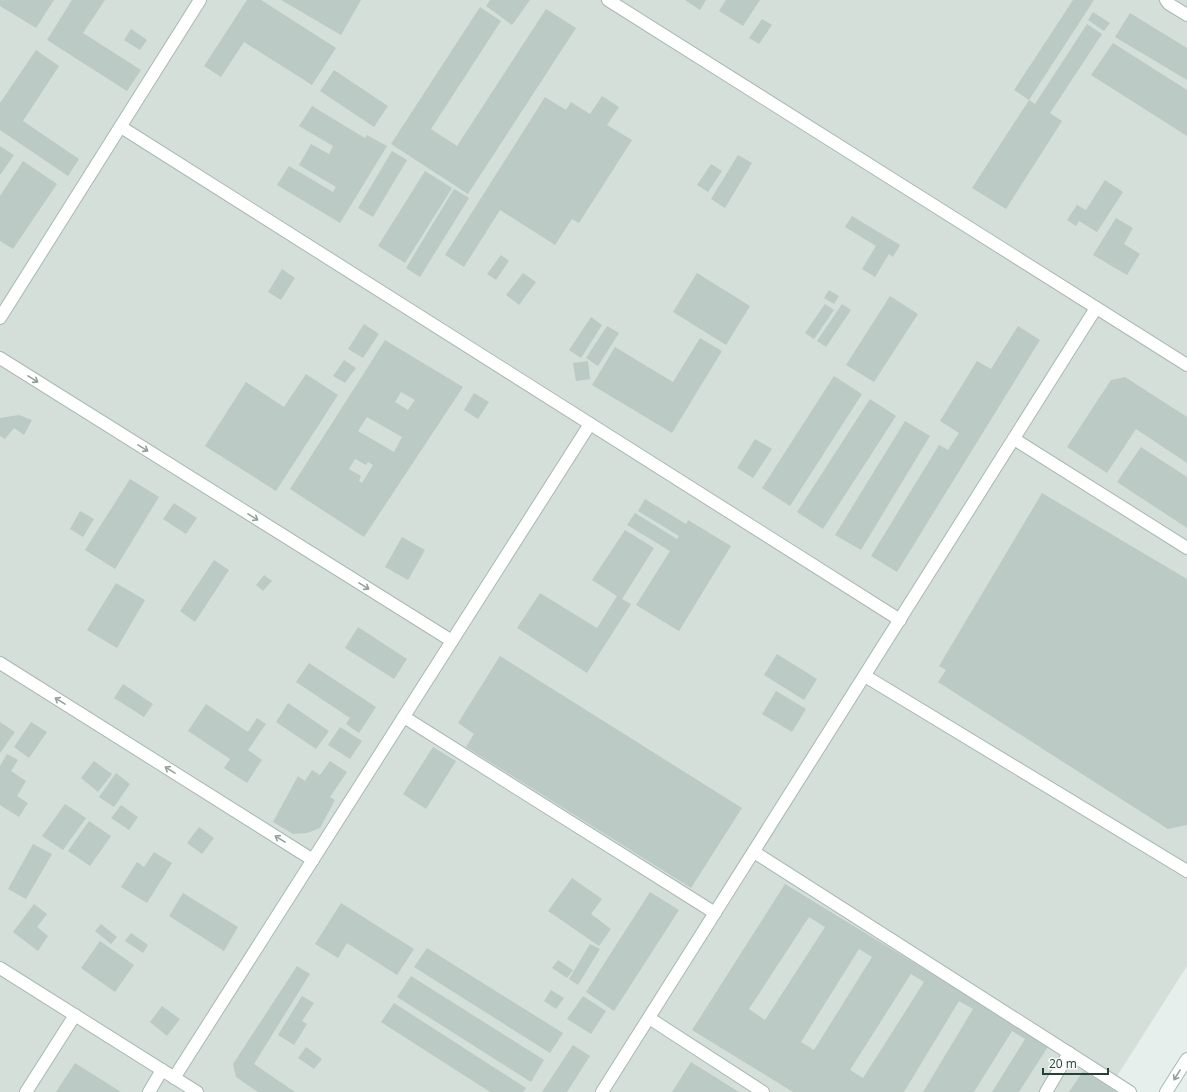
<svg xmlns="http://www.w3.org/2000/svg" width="1187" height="1092" viewBox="0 0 1187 1092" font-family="'Open Sans',sans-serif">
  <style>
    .built { fill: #d4dfda }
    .building { fill: #bbcac4; fill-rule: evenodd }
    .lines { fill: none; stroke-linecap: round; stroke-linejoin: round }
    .lane-casing { stroke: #a8b8b2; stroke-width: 14 }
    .street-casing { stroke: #a8b8b2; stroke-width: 14 }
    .secondary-casing { stroke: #a4bbb3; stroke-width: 14 }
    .lane { stroke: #fff; stroke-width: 12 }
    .street { stroke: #fff; stroke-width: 12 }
    .secondary { stroke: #fff; stroke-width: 12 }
    .oneway { stroke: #92a09c }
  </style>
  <rect width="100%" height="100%" fill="#e6efeb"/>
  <path class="built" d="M0,0h1187v966l-80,126h-1107z"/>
  <g class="building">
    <path d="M0,0h54l-18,28 -36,-22z"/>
    <path d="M72,0h33l-22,33 58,37 -14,21 -80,-51z"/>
    <path d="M247,0h14l75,48 -24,37 -68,-43 -23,35 -17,-11z"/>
    <path d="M281,0h80l-20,35z"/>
    <path d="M490,0h40l-18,25 -26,-19z"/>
    <path d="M685,0h21l-6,10z"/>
    <path d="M726,0h34l-17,26 -24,-15z"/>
    <path d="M1073,0h21l-65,100 -15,-10z"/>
    <path d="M480,7l21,14 -70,108 26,17 89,-137 30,19 -108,166 -77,-50z"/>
    <path d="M1093,12l17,11 -6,8 -16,-11z"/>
    <path d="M1130,13l57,35v32l-72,-43z"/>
    <path d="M762,19l10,6 -13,19 -10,-6z"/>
    <path d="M1087,24l15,10 -52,79 12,8 -56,88 -34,-21 57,-88 6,4z"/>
    <path d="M131,29l16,11 -7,10 -16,-10z"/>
    <path d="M1113,43l74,47v46l-96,-61z"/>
    <path d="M36,50l23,16 -36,55 56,38 -11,17 -68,-46v-27z"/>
    <path d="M334,70l54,36 -14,21 -54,-36z"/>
    <path d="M602,96l17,11 -12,18 25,15 -53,83 -7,-4 -17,26 -55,-35 -36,57 -19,-12 100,-158 21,13 5,-8 19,12z"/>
    <path d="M312,106l53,32 2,-3 20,11 -47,77 -63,-38 12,-19 44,26 3,-5 -37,-22 12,-21 18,10 4,-8 -34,-20z"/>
    <path d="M0,146l14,9 -14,20z"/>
    <path d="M392,151l15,9 -34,57 -15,-9z"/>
    <path d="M738,155l14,8 -27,45 -14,-9z"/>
    <path d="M23,161l34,23 -44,65 -13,-8v-45z"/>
    <path d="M711,164l11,7 -14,21 -11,-7z"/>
    <path d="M425,171l27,17 -47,75 -27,-17z"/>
    <path d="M1105,180l18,12 -26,40 -18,-11 -3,5 -9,-6 10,-15 9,5z"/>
    <path d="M454,189l15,9 -49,79 -14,-9z"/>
    <path d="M852,216l48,29 -7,12 -4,-3 -14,23 -13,-8 14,-23 -31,-19z"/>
    <path d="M1116,218l17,10 -9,16 16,10 -13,21 -34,-20z"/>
    <path d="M501,255l8,6 -13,19 -9,-6z"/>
    <path d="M282,269l13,9 -14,22 -13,-8z"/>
    <path d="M523,273l13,9 -17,23 -13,-10z"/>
    <path d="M697,273l53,33 -24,39 -53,-33z"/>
    <path d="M829,290l10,6 -5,8 -10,-6z"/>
    <path d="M890,296l28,18 -44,68 -28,-17z"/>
    <path d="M825,304l9,6 -20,29 -9,-6z"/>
    <path d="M842,304l9,6 -25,37 -9,-6z"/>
    <path d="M591,317l11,8 -21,33 -12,-8z"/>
    <path d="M364,324l15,10 -16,24 -15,-9z"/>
    <path d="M607,326l12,7 -21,33 -12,-8z"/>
    <path d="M1018,326l22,14 -143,232 -26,-16 68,-111 9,5 11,-17 -19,-12 37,-60 14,8z"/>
    <path d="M700,338l22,13 -50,82 -80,-48 23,-38 58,35z"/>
    <path d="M385,340l78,47 -99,150 -74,-48zM401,392l14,8 -7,10 -13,-8zM367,417l35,20 -8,15 -36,-21zM355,459l11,6 2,-3 5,3 -11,18 -3,-2 2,-5 -12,-7z"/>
    <path d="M344,360l12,8 -11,15 -12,-7z"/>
    <path d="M588,361l2,18 -14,2 -3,-18z"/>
    <path d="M306,374l32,21 -62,96 -71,-45 41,-64 38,25z"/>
    <path d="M834,376l28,18 -72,112 -28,-18z"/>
    <path d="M1125,377l62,40v46l-51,-34 -29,44 -40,-26 44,-67z"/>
    <path d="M474,393l15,9 -11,17 -14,-9z"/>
    <path d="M870,399l26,17 -73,113 -26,-17z"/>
    <path d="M19,415l13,5 -8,15 -10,-7 -9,11 -5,-3v-18z"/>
    <path d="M905,421l25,15 -69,114 -26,-15z"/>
    <path d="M755,439l17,10 -19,29 -16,-10z"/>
    <path d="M1141,447l46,30v51l-70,-46z"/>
    <path d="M130,479l29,18 -44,72 -30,-19z"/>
    <path d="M1042,493l145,86v246l-19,4 -230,-147 8,-12 -7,-4z"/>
    <path d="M645,499l41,25 2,-4 43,26 -52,85 -43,-26 34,-54 -43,-26 8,-12 42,26 2,-3 -41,-25z"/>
    <path d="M174,503l23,15 -11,16 -23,-15z"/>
    <path d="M80,511l14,8 -11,18 -13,-8z"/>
    <path d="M625,530l29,18 -32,51 9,5 -44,69 -70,-45 23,-35 57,35 20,-32 -25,-16z"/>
    <path d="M402,537l23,13 -17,30 -23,-13z"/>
    <path d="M214,560l15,10 -34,52 -15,-11z"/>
    <path d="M264,575l8,6 -9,10 -7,-6z"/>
    <path d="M116,583l29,17 -28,48 -30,-18z"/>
    <path d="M358,627l49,32 -13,20 -49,-31z"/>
    <path d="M777,654l40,25 -13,21 -40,-25z"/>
    <path d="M500,656l242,152 -51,80 -225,-141 8,-13 -16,-11z"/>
    <path d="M309,663l67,44 -17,26 -13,-9 4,-6 -54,-36z"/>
    <path d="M123,684l30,20 -9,13 -30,-19z"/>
    <path d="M776,691l30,18 -14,23 -30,-18z"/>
    <path d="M288,703l41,28 -13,18 -40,-27z"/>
    <path d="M206,704l42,28 9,-14 9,6 -18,26 14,10 -15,23 -23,-15 6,-9 -42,-28z"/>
    <path d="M0,722l15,10 -15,21z"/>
    <path d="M31,722l16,10 -18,26 -15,-11z"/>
    <path d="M340,727l22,14 -12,18 -22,-14z"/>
    <path d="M433,747l23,14 -30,48 -23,-15z"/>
    <path d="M7,754l11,6 -7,11 15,10 -9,15 11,7 -9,14 -19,-12v-39z"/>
    <path d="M94,761l18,13 -14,18 -17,-14z"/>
    <path d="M330,761l17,11 -17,25 5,3 -15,28 -13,5 -14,1 -20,-12 25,-46 7,5 7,-11 8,5z"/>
    <path d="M116,773l14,11 -16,23 -15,-10z"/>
    <path d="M65,804l21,14 -23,32 -21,-14z"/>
    <path d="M121,805l17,12 -9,13 -18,-12z"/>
    <path d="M89,821l22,15 -21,30 -22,-15z"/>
    <path d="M199,827l15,11 -12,16 -15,-11z"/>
    <path d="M33,844l19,10 -26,45 -18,-10z"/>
    <path d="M154,852l18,11 -25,40 -26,-16 16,-25 7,5z"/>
    <path d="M572,878l30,21 -11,15 20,15 -12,17 -51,-35z"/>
    <path d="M785,884l264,161 -30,47h-27l33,-53 -13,-8 -38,61h-51l50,-83 -14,-8 -55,91h-111l-101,-62zM809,917l16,10 -60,93 -16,-11zM859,949l13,8 -58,93 -13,-8zM911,974l13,8 -61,96 -13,-8z"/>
    <path d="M650,892l29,18 -65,101 -28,-19z"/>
    <path d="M183,893l55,34 -14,24 -55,-35z"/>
    <path d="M341,903l73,46 -17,26 -50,-32 -9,15 -23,-14z"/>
    <path d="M34,904l13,10 -10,13 11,9 -10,15 -25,-19z"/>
    <path d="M101,924l16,13 -6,7 -16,-13z"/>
    <path d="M131,933l17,12 -5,8 -18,-12z"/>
    <path d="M100,941l34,24 -19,27 -34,-24z"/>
    <path d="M590,944l10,5 -22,36 -9,-6z"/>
    <path d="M427,948l136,85 -13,20 -136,-86z"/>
    <path d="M558,960l15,10 -6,8 -15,-10z"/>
    <path d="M297,966l13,8 -56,90 41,28h-37l-22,-15 -3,-13z"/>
    <path d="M411,976l133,84 -13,22 -134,-85z"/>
    <path d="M551,990l13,8 -8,11 -12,-8z"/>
    <path d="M302,996l12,7 -12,18 5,3 -13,21 -16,-10z"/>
    <path d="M583,996l23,15 -15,23 -24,-15z"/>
    <path d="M394,1003l132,85 -3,4h-33l-109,-70z"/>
    <path d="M162,1006l18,13 -13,17 -17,-14z"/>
    <path d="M573,1045l17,11 -23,36h-25z"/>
    <path d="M306,1047l16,12 -8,10 -16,-11z"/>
    <path d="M691,1062l48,30h-67z"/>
    <path d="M75,1063l46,29h-65z"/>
    <path d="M1083,1071l35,21h-49z"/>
  </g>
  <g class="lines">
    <defs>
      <g id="lane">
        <path d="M1166,0l3,4 18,11"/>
        <path d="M121,127l779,493"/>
        <path d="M0,318l200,-318"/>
        <path d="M0,358l452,283"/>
        <path d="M1014,439l173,109"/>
        <path d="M0,663l313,197"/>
        <path d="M865,676l322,195"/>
        <path d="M404,717l311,196"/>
        <path d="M0,968l197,124"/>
        <path d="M649,1018l114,74"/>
        <path d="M174,1078l416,-654"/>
        <path d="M26,1092l49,-77"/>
        <path d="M149,1092l13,-22"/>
      </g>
      <g id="street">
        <path d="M608,0l579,365"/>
        <path d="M754,852l376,240"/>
        <path d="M602,1092l494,-784"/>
        <path d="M1046,1092l23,-39"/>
      </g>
      <path id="secondary" d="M1166,1092l21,-33"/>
    </defs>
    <use href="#lane" class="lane-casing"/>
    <use href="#street" class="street-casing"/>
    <use href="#secondary" class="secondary-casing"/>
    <use href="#lane" class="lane"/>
    <use href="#street" class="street"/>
    <use href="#secondary" class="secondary"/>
  </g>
  <defs><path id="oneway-shaft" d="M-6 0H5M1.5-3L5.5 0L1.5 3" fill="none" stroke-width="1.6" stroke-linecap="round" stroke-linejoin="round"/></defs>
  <g class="oneway">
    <use href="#oneway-shaft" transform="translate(33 379) rotate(32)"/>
    <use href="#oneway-shaft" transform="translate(143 448) rotate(32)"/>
    <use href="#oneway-shaft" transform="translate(253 517) rotate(32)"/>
    <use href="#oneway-shaft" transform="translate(364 586) rotate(32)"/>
    <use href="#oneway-shaft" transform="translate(60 701) rotate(-148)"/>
    <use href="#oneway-shaft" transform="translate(170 770) rotate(-148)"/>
    <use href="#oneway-shaft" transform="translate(280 839) rotate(-148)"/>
    <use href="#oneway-shaft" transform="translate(1177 1075) rotate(122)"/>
  </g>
  <path d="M1043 1068v6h65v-6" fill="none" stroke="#24423a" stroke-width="2"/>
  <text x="1049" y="1068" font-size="12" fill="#24423a" stroke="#f7fbf9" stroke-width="3" paint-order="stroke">20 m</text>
</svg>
